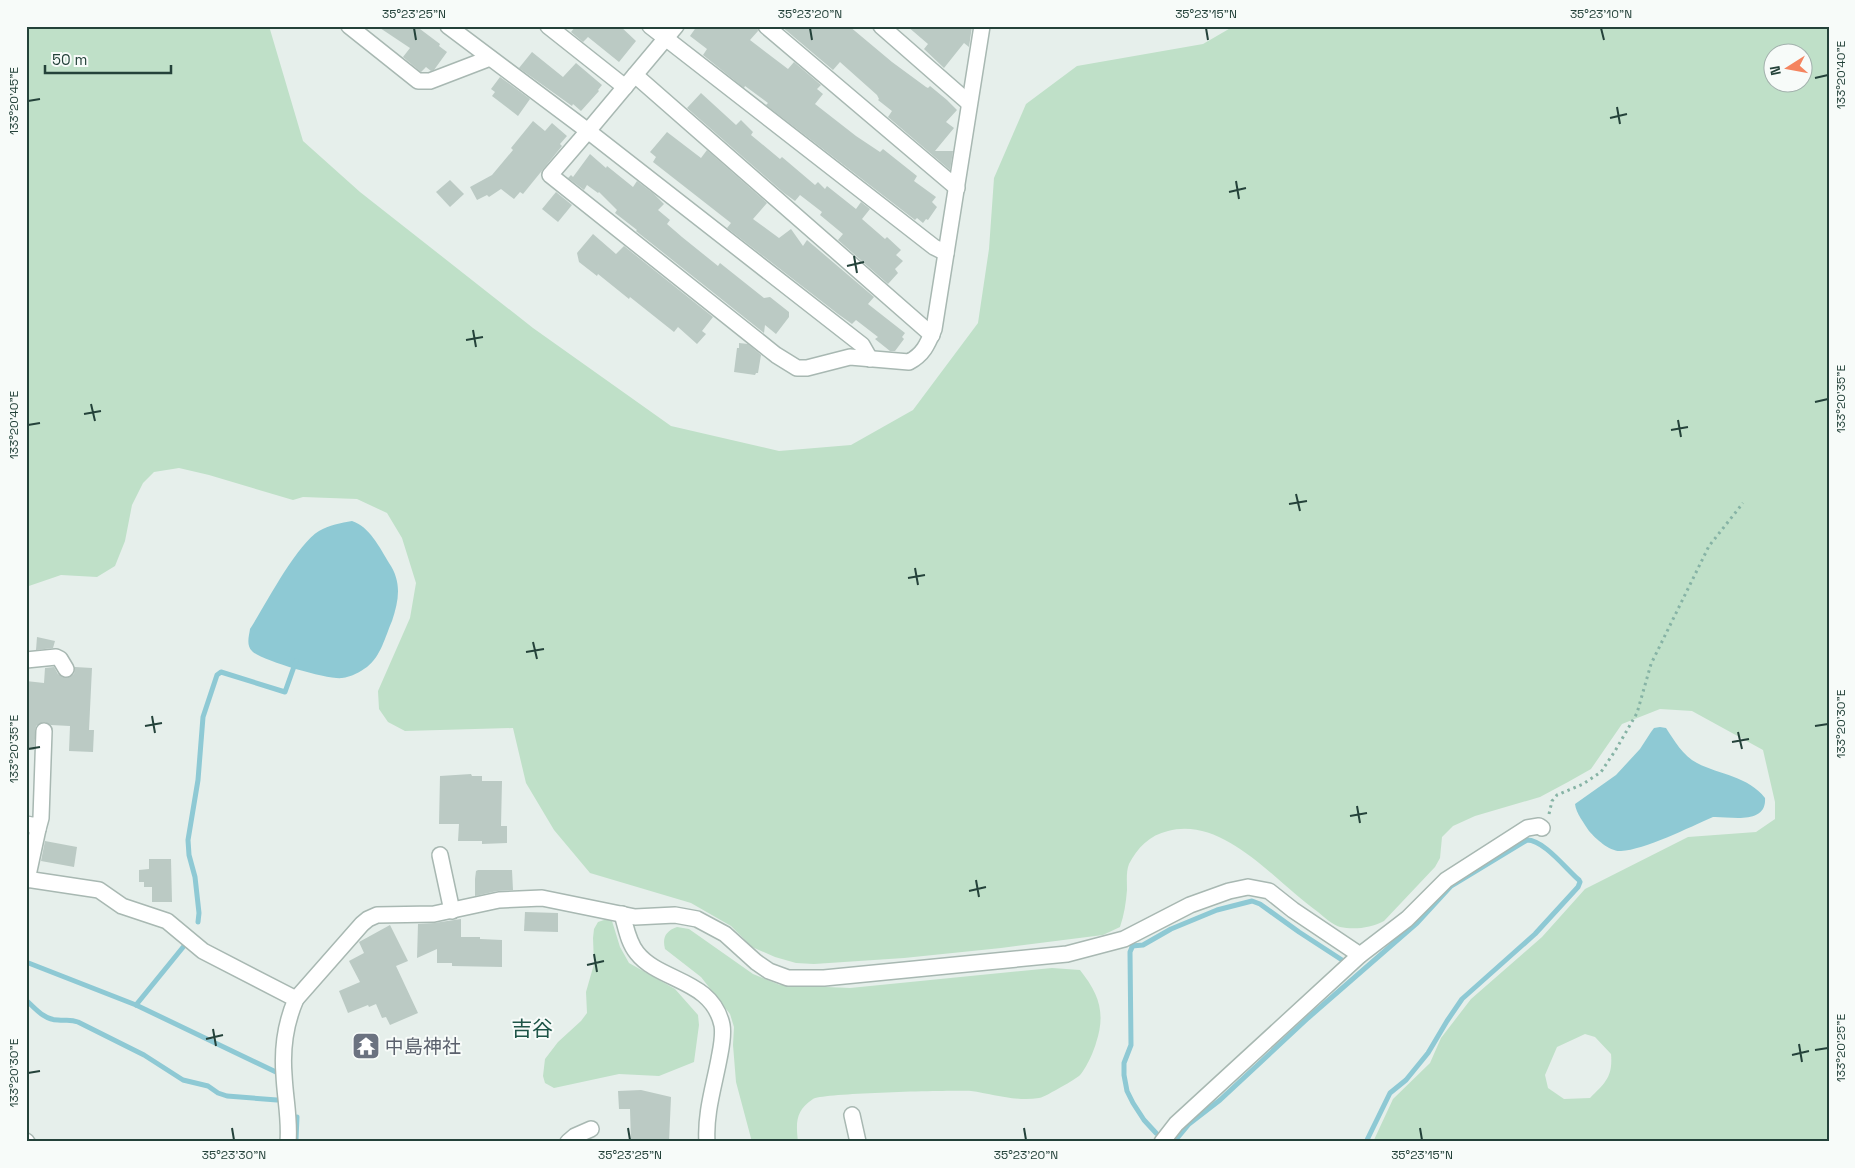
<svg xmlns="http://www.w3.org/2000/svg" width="1855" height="1168" viewBox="0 0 1855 1168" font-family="'Space Grotesk','Noto Sans JP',sans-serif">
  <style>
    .green { fill: #bfe0c8; fill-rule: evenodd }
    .water { fill: #8ec9d4 }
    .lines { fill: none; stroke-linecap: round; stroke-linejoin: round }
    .stream { stroke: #8ec9d4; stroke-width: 5 }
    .building { fill: #bbcac4 }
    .minor-casing { stroke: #a8b8b2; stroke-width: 18 }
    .path { stroke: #86b3a5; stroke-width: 3; stroke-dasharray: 2.5 4; stroke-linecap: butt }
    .minor { stroke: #fff; stroke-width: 15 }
    .ticks { fill: none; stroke: #24423a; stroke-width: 2 }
    .labels { text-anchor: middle; stroke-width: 4; stroke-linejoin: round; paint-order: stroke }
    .worship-label { font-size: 19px; fill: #5b616d; stroke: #f7fbf9; text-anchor: start }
    .quarter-label { font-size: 21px; fill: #1f5548; stroke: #f7fbf9 }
    .neatline { fill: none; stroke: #24423a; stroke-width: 2 }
    .ticks-label { font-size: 12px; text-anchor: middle; fill: #24423a }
  </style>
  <rect width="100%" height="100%" fill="#e6efeb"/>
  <g class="green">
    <path d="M26,26h243l34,115 57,51 173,136 138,98 108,25 72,-6 62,-35 65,-87 11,-74 5,-71 32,-74 51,-38 126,-22 31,-18h595v1116h-456l20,-43 37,-36 11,-25 30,-39 71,-62 43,-48 103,-52 68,-5 19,-13v-17l-12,-52 -71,-39 -32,-2 -38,15 -31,45 -23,13 -28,15 -65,19 -22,10 -11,11 -2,21 -5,9 -51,54c-13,7 -30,9 -44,6 -7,-2 -16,-10 -22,-15 -42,-29 -93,-96 -150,-81 -18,4 -31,17 -39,33 -3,7 -2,18 -2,26 -1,13 -3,25 -7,37l-17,8 -102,13 -97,10 -90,6 -18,-1 -21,-6 -23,-10 -21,-21 -40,-23 -101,-30 -36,-43 -28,-47 -13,-55 -108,3 -17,-9 -9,-13 -1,-18 32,-73 6,-35 -14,-45 -15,-25 -30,-14 -54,-2 -10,3 -84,-25 -30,-7 -25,4 -11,11 -11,22 -7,36 -10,25 -18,11 -36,-2 -35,12zM1772,52h30v30h-30zM1585,1034l10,3 16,17c2,23 -6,29 -21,44l-26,1 -16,-11 -3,-13 12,-28z"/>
    <path d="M607,919l5,2 8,26 9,16 46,26 23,26 1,10 -5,37 -35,14 -40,-2 -65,14 -9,-5 -2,-7 2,-17 13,-17 23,-21 6,-8 -1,-21 8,-28 -1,-26 1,-9 4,-7z"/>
    <path d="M677,927l12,2 64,45 27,11 70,3 202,-20 28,2c19,24 26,43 16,73 -2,8 -11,28 -17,33 -7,5 -16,10 -23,14 -5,2 -11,7 -17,8 -22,4 -46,-4 -68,-7 -18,-1 -149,2 -158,8 -18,12 -17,24 -15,43h-46l-16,-60 -3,-37 1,-18 -4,-13 -29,-37 -36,-28c-3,-12 1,-18 12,-22z"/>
  </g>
  <g class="water">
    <path d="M352,521c17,5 28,27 37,42 13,19 10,37 3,58 -7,16 -11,35 -25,46 -7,5 -16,10 -25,11 -13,2 -82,-18 -90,-27 -6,-6 -3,-15 -2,-22 16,-25 46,-84 69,-98 10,-6 22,-8 33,-10z"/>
    <path d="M1660,727l6,1c8,12 17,28 31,35 23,12 51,13 68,35 2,28 -37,18 -52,19 -23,10 -69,33 -92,34 -11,1 -25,-12 -32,-20 -5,-8 -13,-18 -14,-27l41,-29 24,-26 11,-17 3,-4z"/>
  </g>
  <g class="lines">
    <g class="stream">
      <path d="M198,922l1,-9 -4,-36 -6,-22 -1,-15 10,-60 5,-63 14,-42 4,-3 64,20 11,-31"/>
      <path d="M1133,945l-3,7 1,93 -7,18v12l3,16 6,12 11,17 12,13"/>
      <path d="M1132,946l11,-1 28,-16 46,-19 35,-9 8,3 39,28 43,28"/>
      <path d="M26,962l110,43 140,67"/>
      <path d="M26,1000c9,8 18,20 32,20 8,1 12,-1 20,2l66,33 39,25 25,6 10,7 9,3 50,4"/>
      <path d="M136,1005l48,-59"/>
      <path d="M296,1139l1,-22"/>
      <path d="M1174,1142l15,-18 31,-24 88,-82 109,-95 34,-37 76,-46c17,0 39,29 52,40"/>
      <path d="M1366,1142l24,-49 16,-13 22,-27 19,-32 15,-22 73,-65 43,-47 2,-5"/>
    </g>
  </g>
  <g class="building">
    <path d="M377,26h39l24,18 -1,2 8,6 -13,18 -3,1 -5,-4 -5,5 -18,-15 7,-9z"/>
    <path d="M576,26h44l16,15 -17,21 -31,-25 -5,5 -12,-10z"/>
    <path d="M697,26h60l1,5 -8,9 38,29 6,-7 27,23 -4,4 6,5 -8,10 41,32 24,16 3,-3 34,27 -3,5 22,16 -4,5 5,5 -9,13 -2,-1 -3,4 -6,-5 -2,2 -149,-115 2,-2 -23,-17 -1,2 -41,-33 4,-6 -17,-13z"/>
    <path d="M781,26h68l43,36 34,25 2,1 2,-2 17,14 10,10 -11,12 8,6 -19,23h18l-3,19 -62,-53 4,-6 -14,-11 1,-1 -2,-4 -37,-33 -7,8z"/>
    <path d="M907,26h65l-3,21 -5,-4 -20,25 -20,-19 4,-5z"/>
    <path d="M532,52l31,25 13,-14 26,22 -4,5 1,1 -18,20 -8,-7 -1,2 -53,-38z"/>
    <path d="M500,77l30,22 -12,17 -26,-20 3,-4 -4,-3z"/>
    <path d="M701,93l35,32 5,-5 12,12 -2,3 29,24 2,-2 33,28 3,-3 7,7 2,-3 29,23 5,-7 9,7 -8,10 23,20 2,-2 14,13 -5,5 7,6 -8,8 3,4 -10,11 -50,-44 5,-6 -23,-19 2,-3 -22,-17 -5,6 -11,-8 -97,-85z"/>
    <path d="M533,121l12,10 7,-8 15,13 -7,8 2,2 -39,48 -3,-2 -6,7 -13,-10 -12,8 -2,-2 -10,5 -7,-13 22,-12 21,-25 -2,-2z"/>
    <path d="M667,132l34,26 6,-8 60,53 -14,16 26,19 12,-9 12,17 4,-6 67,57 -6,7 37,29 -3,4 2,2 -9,12h-5l-15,-12 3,-2 -22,-17 -4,4 -14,-10 -111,-86 4,-5 -78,-61 3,-5 -6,-5z"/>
    <path d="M590,154l16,14 1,-2 26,21 4,-6 17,13 10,10 -6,6 12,10 -3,4 15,13 36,29 2,-3 44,35 6,-1 19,15v5l-13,17 -11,-9 -1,8 -128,-102 1,-1 -22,-17 2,-3 -18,-18 -1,1 -11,-8 -3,5 -16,-12 3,-3 2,2z"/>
    <path d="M450,180l14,14 -14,13 -14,-15z"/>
    <path d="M556,192l16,13 -14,17 -16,-13z"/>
    <path d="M593,234l23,20 8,-8 89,71 -11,14 4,3 -9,10 -19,-17 -4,5 -44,-35 -1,2 -31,-25 -1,2 -18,-14 -2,-9z"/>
    <path d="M739,343l9,1 13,11 -3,18h-2l-1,2 -21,-3 3,-24h2z"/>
    <path d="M37,637l18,4 -2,7 -17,2z"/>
    <path d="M54,667l4,7 8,4 8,-4 1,-7 17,1 -3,62h5l-1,22 -24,-1 1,-25 -19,-1 -7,-3 -8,4 -2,24h-8v-69l18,2 1,-15z"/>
    <path d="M471,774l1,2h10v5h20l-1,45h6v17l-25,1v-3h-24l1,-17h-20l1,-48z"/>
    <path d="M45,841l32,6 -3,20 -33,-6z"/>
    <path d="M149,859h22l1,43h-20v-15h-8v-5h-5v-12l10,-1z"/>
    <path d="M478,870h34l1,20 -16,1 -22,5v-17l1,-8z"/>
    <path d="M525,912l33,1v19l-34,-1z"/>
    <path d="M461,919v18h19v2l22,1v27l-50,-1v-3h-15v-14l-20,9 1,-34 16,-1z"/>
    <path d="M390,925l18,36 -12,5 22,47 -28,12 -4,-8 -4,1 -6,-14 -7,3 -1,-2 -20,8 -9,-22 21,-9 -11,-21 15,-8 -5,-11z"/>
    <path d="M641,1090l30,7 -2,45h-38l-1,-33h-11l-1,-18z"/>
  </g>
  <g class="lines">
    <defs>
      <g id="minor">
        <path d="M349,26l69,55h12l60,-23"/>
        <path d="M448,26l140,105 274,214 8,14"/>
        <path d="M548,26l77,61"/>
        <path d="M650,26l284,221 12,6"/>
        <path d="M676,26l-88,105 -38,44 226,180 21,13h10l43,-11 59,5c15,-8 19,-19 25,-33l48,-303"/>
        <path d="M766,26l191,162"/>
        <path d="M881,26l88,77"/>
        <path d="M635,75l297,260"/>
        <path d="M26,660l30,-3 4,2 6,10"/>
        <path d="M26,824l11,2 1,3 -11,51"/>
        <path d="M38,829l3,-11 3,-87"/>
        <path d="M440,855l12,56"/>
        <path d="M26,879l73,11 23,16 45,15 36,30 93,48"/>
        <path d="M622,914c4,13 6,28 15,39 23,29 75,26 85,72 2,11 -1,23 -3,34 -5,27 -14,55 -12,83"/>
        <path d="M852,1115l6,27"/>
        <path d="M26,1141l1,1"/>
        <path d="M288,1142c2,-23 -3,-44 -4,-67 -2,-25 2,-53 12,-76l66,-75 6,-5 9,-4 57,-1 65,-14 43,-2 93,19 40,-2 22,4 28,15 31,28 13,9 19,7h36l243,-24 57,-15 66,-34 39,-14 19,-4 21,4 24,19 67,45"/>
        <path d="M568,1142l7,-6 16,-7"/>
        <path d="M1162,1142l14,-18 184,-169 47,-36 39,-39 81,-52 12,-2 3,2"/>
      </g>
    </defs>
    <use href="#minor" class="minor-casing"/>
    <path class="path" d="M1549,814l3,-13 5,-6 26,-11 18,-12 14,-21 22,-38 14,-49 58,-118 34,-43"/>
    <use href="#minor" class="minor"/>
  </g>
  <path class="ticks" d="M414,28l2,12M810,28l2,12M1206,28l2,12M1601,28l3,12M1815,78l13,-3M28,101l12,-2M1617,107l3,17M1610,118l17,-4M1236,181l3,18M1229,192l17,-4M854,256l3,17M847,266l17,-4M473,330l3,17M466,340l17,-3M1815,402l13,-3M91,404l4,17M84,414l17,-3M1678,420l3,17M28,425l12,-2M1671,430l17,-3M1296,494l4,17M1289,504l18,-3M915,568l3,17M908,578l17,-3M533,642l4,17M526,652l18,-3M152,716l3,17M145,726l17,-3M1815,726l13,-2M1738,732l4,17M1732,742l17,-3M28,749l12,-2M1357,806l3,17M1350,816l17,-3M976,880l3,17M969,891l17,-4M594,954l3,18M587,965l17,-4M213,1029l3,17M206,1039l17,-4M1799,1044l3,18M1815,1050l13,-2M1792,1055l17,-4M28,1073l12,-2M232,1128l2,12M628,1128l2,12M1024,1128l2,12M1420,1128l2,12"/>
  <defs>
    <symbol id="temple-square" viewBox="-11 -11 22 22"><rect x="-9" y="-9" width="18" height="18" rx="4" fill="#6b7280" stroke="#f7fbf9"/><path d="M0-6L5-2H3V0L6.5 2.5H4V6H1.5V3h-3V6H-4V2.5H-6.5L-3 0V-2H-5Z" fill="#fff"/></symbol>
  </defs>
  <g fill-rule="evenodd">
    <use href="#temple-square" x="350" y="1030" width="32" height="32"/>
  </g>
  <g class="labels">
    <g class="worship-label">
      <text x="385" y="1053">中島神社</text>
    </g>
    <g class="quarter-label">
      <text x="532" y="1036">吉谷</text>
    </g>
  </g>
  <rect width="1855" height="1168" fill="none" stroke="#f7fbf9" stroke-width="55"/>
  <g transform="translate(1788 68) rotate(259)"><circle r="24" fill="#f7fbf9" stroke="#a3b1ad"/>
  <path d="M0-4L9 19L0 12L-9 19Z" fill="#f4845f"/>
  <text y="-8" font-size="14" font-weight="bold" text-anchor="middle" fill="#24423a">N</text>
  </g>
  <path d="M45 65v8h126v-8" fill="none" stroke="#24423a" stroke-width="2.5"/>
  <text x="52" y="65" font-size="15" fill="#24423a" stroke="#f7fbf9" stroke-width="4" paint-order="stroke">50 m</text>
  <rect x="28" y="28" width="1800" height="1112" class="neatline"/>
  <g class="ticks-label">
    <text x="414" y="18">35°23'25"N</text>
    <text x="810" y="18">35°23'20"N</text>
    <text x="1206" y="18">35°23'15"N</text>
    <text x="1601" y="18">35°23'10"N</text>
    <text transform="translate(1841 75) rotate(-90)" y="4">133°20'40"E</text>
    <text transform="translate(14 101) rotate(-90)" y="4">133°20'45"E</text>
    <text transform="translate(1841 399) rotate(-90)" y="4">133°20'35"E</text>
    <text transform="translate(14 425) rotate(-90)" y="4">133°20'40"E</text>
    <text transform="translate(1841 724) rotate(-90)" y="4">133°20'30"E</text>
    <text transform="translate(14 749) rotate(-90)" y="4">133°20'35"E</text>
    <text transform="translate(1841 1048) rotate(-90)" y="4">133°20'25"E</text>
    <text transform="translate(14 1073) rotate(-90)" y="4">133°20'30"E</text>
    <text x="234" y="1159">35°23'30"N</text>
    <text x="630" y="1159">35°23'25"N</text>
    <text x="1026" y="1159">35°23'20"N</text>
    <text x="1422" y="1159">35°23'15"N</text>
  </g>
</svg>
